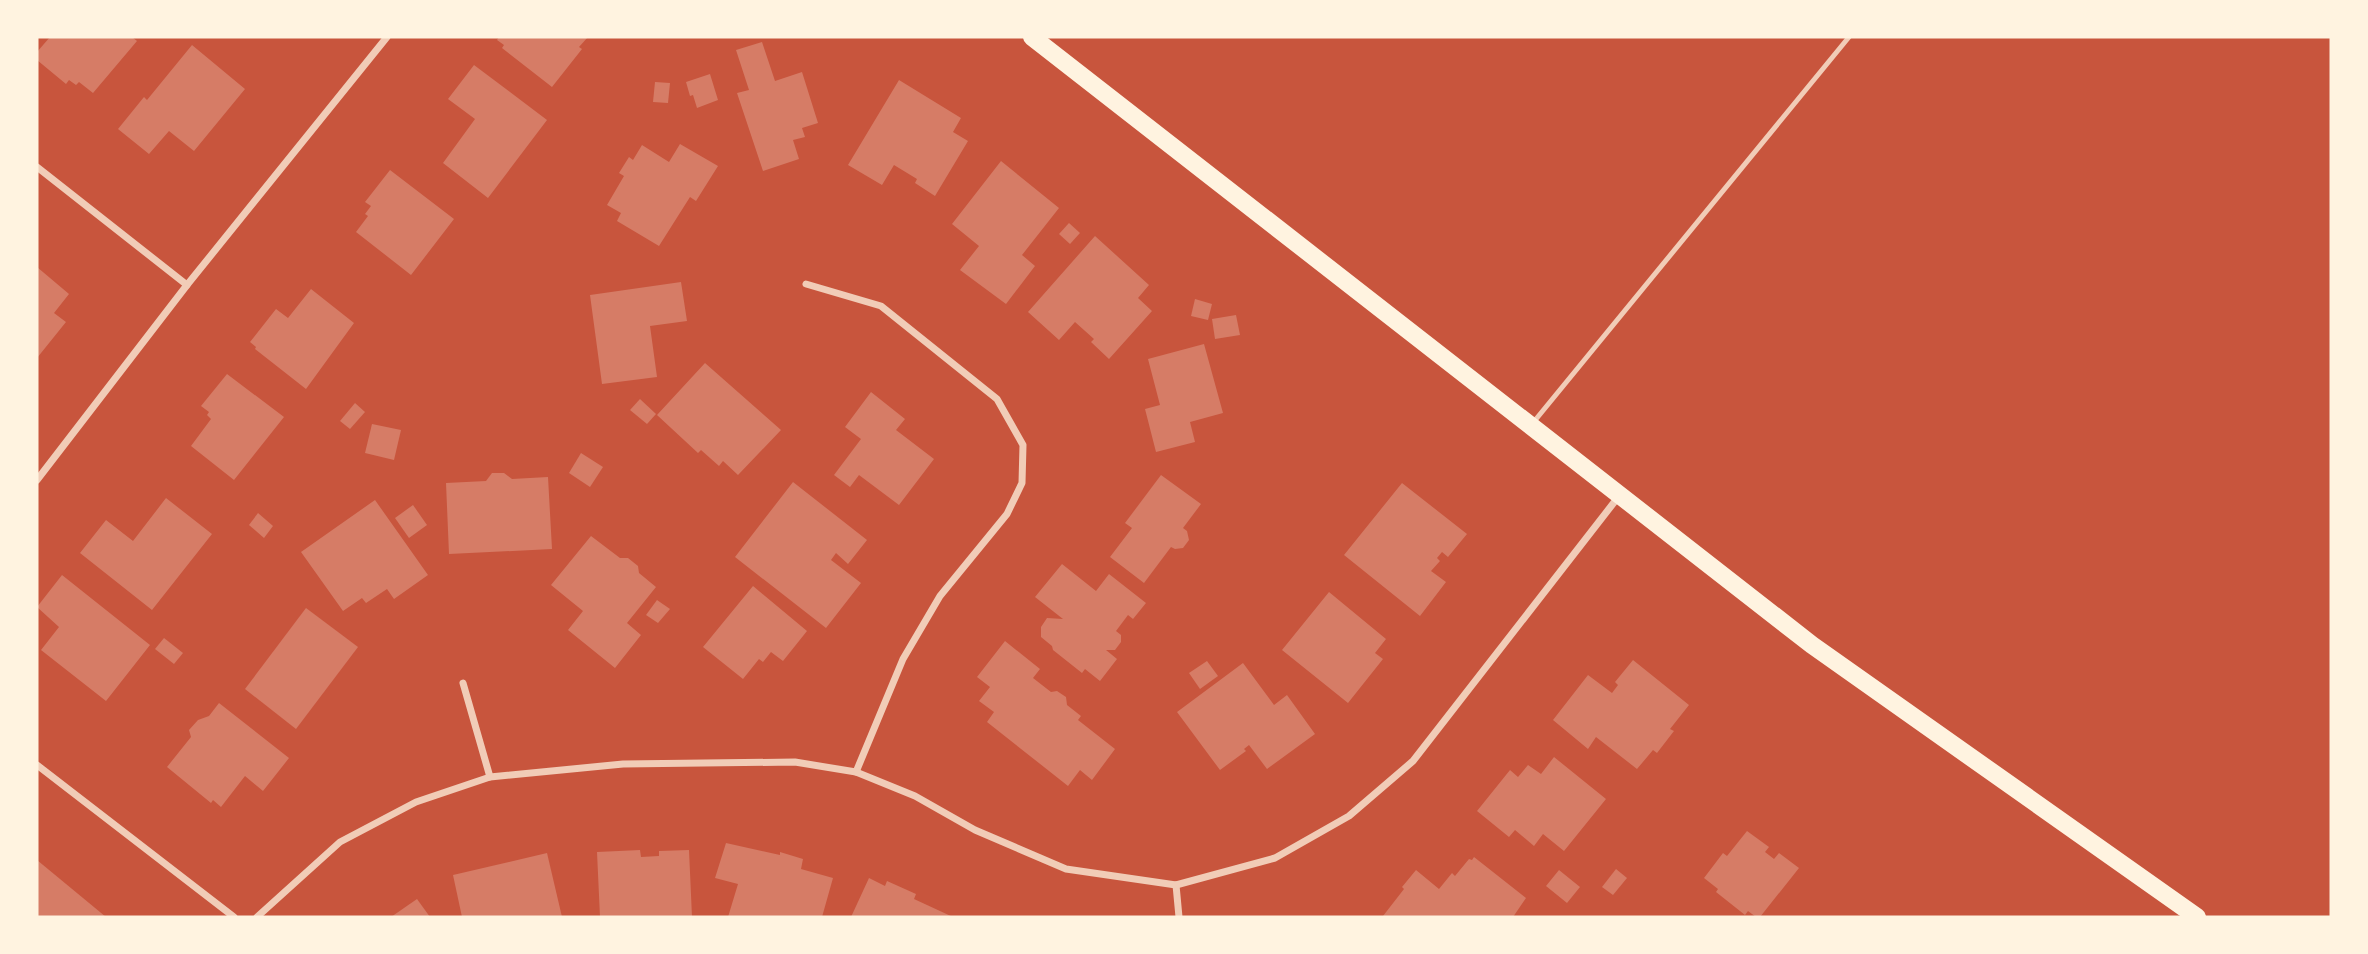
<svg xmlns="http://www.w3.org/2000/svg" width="2368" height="954" viewBox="0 0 2368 954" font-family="'Open Sans',sans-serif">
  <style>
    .building { fill: #d67c66 }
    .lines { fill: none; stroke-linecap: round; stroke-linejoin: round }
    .service { stroke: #f1ccb7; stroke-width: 5 }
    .minor { stroke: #f1ccb7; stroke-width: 7 }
    .primary { stroke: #fff3e0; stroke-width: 18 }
  </style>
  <rect width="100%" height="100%" fill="#c8553d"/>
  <g class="building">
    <path d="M50,37h82l5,4 -44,52 -14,-11 -3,3 -7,-5 -3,4 -29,-24v-8z"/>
    <path d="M499,37h89l-9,10 3,2 -30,38 -50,-39 2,-3 -7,-5z"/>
    <path d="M762,42l13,39 27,-9 16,51 -16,5 3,9 -12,3 6,19 -36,12 -26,-78 12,-3 -13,-40z"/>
    <path d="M192,45l53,44 -51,62 -25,-20 -20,23 -31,-25 26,-32 3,3z"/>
    <path d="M474,65l73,55 -59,78 -45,-35 32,-44 -27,-20z"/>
    <path d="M710,74l8,26 -21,8 -4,-13 -3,1 -4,-14z"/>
    <path d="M899,80l62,38 -8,14 15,9 -33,55 -20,-13 2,-4 -23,-14 -12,20 -34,-20z"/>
    <path d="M655,82l15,1 -2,20 -15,-1z"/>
    <path d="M680,144l38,22 -22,35 -6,-4 -31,49 -42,-25 4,-8 -14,-8 17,-29 -5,-3 10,-16 4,3 9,-15 27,17z"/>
    <path d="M1001,161l58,47 -37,47 13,11 -29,38 -46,-34 19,-24 -27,-22z"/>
    <path d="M390,170l64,49 -43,56 -55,-43 12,-16 -3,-2 6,-8 -6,-4z"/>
    <path d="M1069,223l11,10 -10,11 -11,-10z"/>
    <path d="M1095,236l54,49 -11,13 14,13 -43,48 -18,-17 3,-3 -19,-17 -16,18 -31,-28z"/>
    <path d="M37,267l32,27 -15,19 12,9 -29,36z"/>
    <path d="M681,282l6,39 -37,5 7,51 -55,7 -12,-89z"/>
    <path d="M311,289l43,34 -48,66 -51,-40 1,-2 -6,-5 26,-33 12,9z"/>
    <path d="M1195,299l17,5 -4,16 -17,-4z"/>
    <path d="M1236,315l4,20 -25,4 -3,-20z"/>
    <path d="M1204,344l19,69 -33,9 5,20 -39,10 -11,-43 15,-4 -12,-46z"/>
    <path d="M705,363l76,67 -43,45 -15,-14 -4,5 -18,-16 -3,3 -41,-38z"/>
    <path d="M227,374l57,43 -50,63 -43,-34 20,-27 -4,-4 2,-3 -8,-6z"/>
    <path d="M871,392l34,27 -9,11 38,29 -35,46 -40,-30 -9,12 -16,-12 27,-36 -16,-12z"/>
    <path d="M640,399l16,15 -9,10 -17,-14z"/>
    <path d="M355,403l10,9 -15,17 -10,-8z"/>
    <path d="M372,424l29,6 -7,30 -29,-7z"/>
    <path d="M581,453l22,14 -13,20 -21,-14z"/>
    <path d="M492,473h12l8,6 36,-2 4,72 -103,5 -3,-71 40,-2z"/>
    <path d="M1161,475l40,29 -18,24 4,3 2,9 -6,8 -8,1 -4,-2 -27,36 -34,-26 22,-29 -7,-5z"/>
    <path d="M793,482l74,58 -19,24 -12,-11 -5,7 30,23 -35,45 -91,-71z"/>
    <path d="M1402,483l65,51 -19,23 -6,-5 -5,6 3,3 -9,10 15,11 -26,34 -76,-61z"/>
    <path d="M166,498l46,36 -60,76 -72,-57 26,-33 27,21z"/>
    <path d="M375,500l53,75 -34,24 -7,-10 -21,14 -4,-5 -19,13 -42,-59z"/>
    <path d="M413,505l14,20 -18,13 -14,-20z"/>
    <path d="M258,513l15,13 -9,12 -15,-13z"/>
    <path d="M591,536l29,22h8l10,8 1,7 17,14 -29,36 14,12 -26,33 -47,-38 15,-19 -32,-26z"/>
    <path d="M1062,564l34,27 13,-17 37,29 -13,16 -5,-4 -12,16 5,4v7l-6,8h-9l11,9 -17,22 -15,-12 -3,4 -29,-23 -1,-4 -11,-9v-10l6,-9 16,1 -28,-22z"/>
    <path d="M62,575l88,70 -44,56 -65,-51 18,-23 -22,-20z"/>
    <path d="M753,586l54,45 -24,30 -12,-9 -8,10 -4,-3 -16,20 -40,-32z"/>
    <path d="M1329,592l57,47 -11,14 8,6 -35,44 -66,-53z"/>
    <path d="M657,600l13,9 -12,14 -12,-8z"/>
    <path d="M306,608l52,39 -62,82 -51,-40z"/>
    <path d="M164,638l19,15 -9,11 -19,-15z"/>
    <path d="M1005,641l35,28 -7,9 18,14 6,-1 9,6 1,8 14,11 -3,4 37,29 -23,31 -12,-10 -12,16 -81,-64 7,-10 -15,-11 11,-14 -13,-10z"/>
    <path d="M1633,660l56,45 -19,24 4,2 -17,22 -4,-3 -16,19 -41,-32 -8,12 -35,-29 35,-45 24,18 6,-8 -3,-3z"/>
    <path d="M1207,661l11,15 -18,13 -11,-16z"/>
    <path d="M1243,663l31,42 13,-10 28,39 -48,35 -18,-24 -5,4 2,2 -26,19 -43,-58z"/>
    <path d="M219,703l70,55 -26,33 -18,-15 -24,31 -8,-7 -2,3 -44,-36 24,-30 -2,-7 9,-10 11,-4z"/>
    <path d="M1554,757l52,42 -42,52 -21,-17 -9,12 -19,-16 -6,7 -32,-26 33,-41 8,7 10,-12 13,9z"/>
    <path d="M1747,831l22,16 -4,5 9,7 5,-6 20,15 -39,49h-4l-8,-6 -3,4 -29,-23 2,-3 -14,-11 19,-25 4,3z"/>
    <path d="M726,843l54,12v-3l23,7 -2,10 32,9 -11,39h-94l10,-33 -23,-6z"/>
    <path d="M640,850l1,7 18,-1v-5l30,-1 3,67h-92l-3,-65z"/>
    <path d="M547,853l15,64h-100l-9,-42z"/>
    <path d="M1474,857l52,41 -13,19 -130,-1 21,-27 -2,-2 14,-17 23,19 13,-16 3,3 14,-17 3,1z"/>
    <path d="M37,860l69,57h-69z"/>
    <path d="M1616,869l11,9 -14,17 -11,-8z"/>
    <path d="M1559,870l21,17 -13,16 -21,-17z"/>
    <path d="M869,878l16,8 2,-5 29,13 -2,5 39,18h-102z"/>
    <path d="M417,899l13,18h-39z"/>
  </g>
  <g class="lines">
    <path class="service" d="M1532,424l317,-387"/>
    <g class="minor">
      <path d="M37,167l150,118"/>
      <path d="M806,284l75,22 116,93 26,46 -1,38 -15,31 -67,82 -37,63 -47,113"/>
      <path d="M37,480l150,-195 200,-248"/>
      <path d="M463,683l27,94"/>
      <path d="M37,765l197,152"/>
      <path d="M1176,885l3,32"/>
      <path d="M257,917l83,-75 76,-40 74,-25 133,-13 172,-2 61,10 59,24 60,34 91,39 110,16 99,-27 74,-42 64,-55 206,-265"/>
    </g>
    <path class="primary" d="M1032,37l780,608 385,272"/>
  </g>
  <rect width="2368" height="954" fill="none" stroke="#fff3e0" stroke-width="77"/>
</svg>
